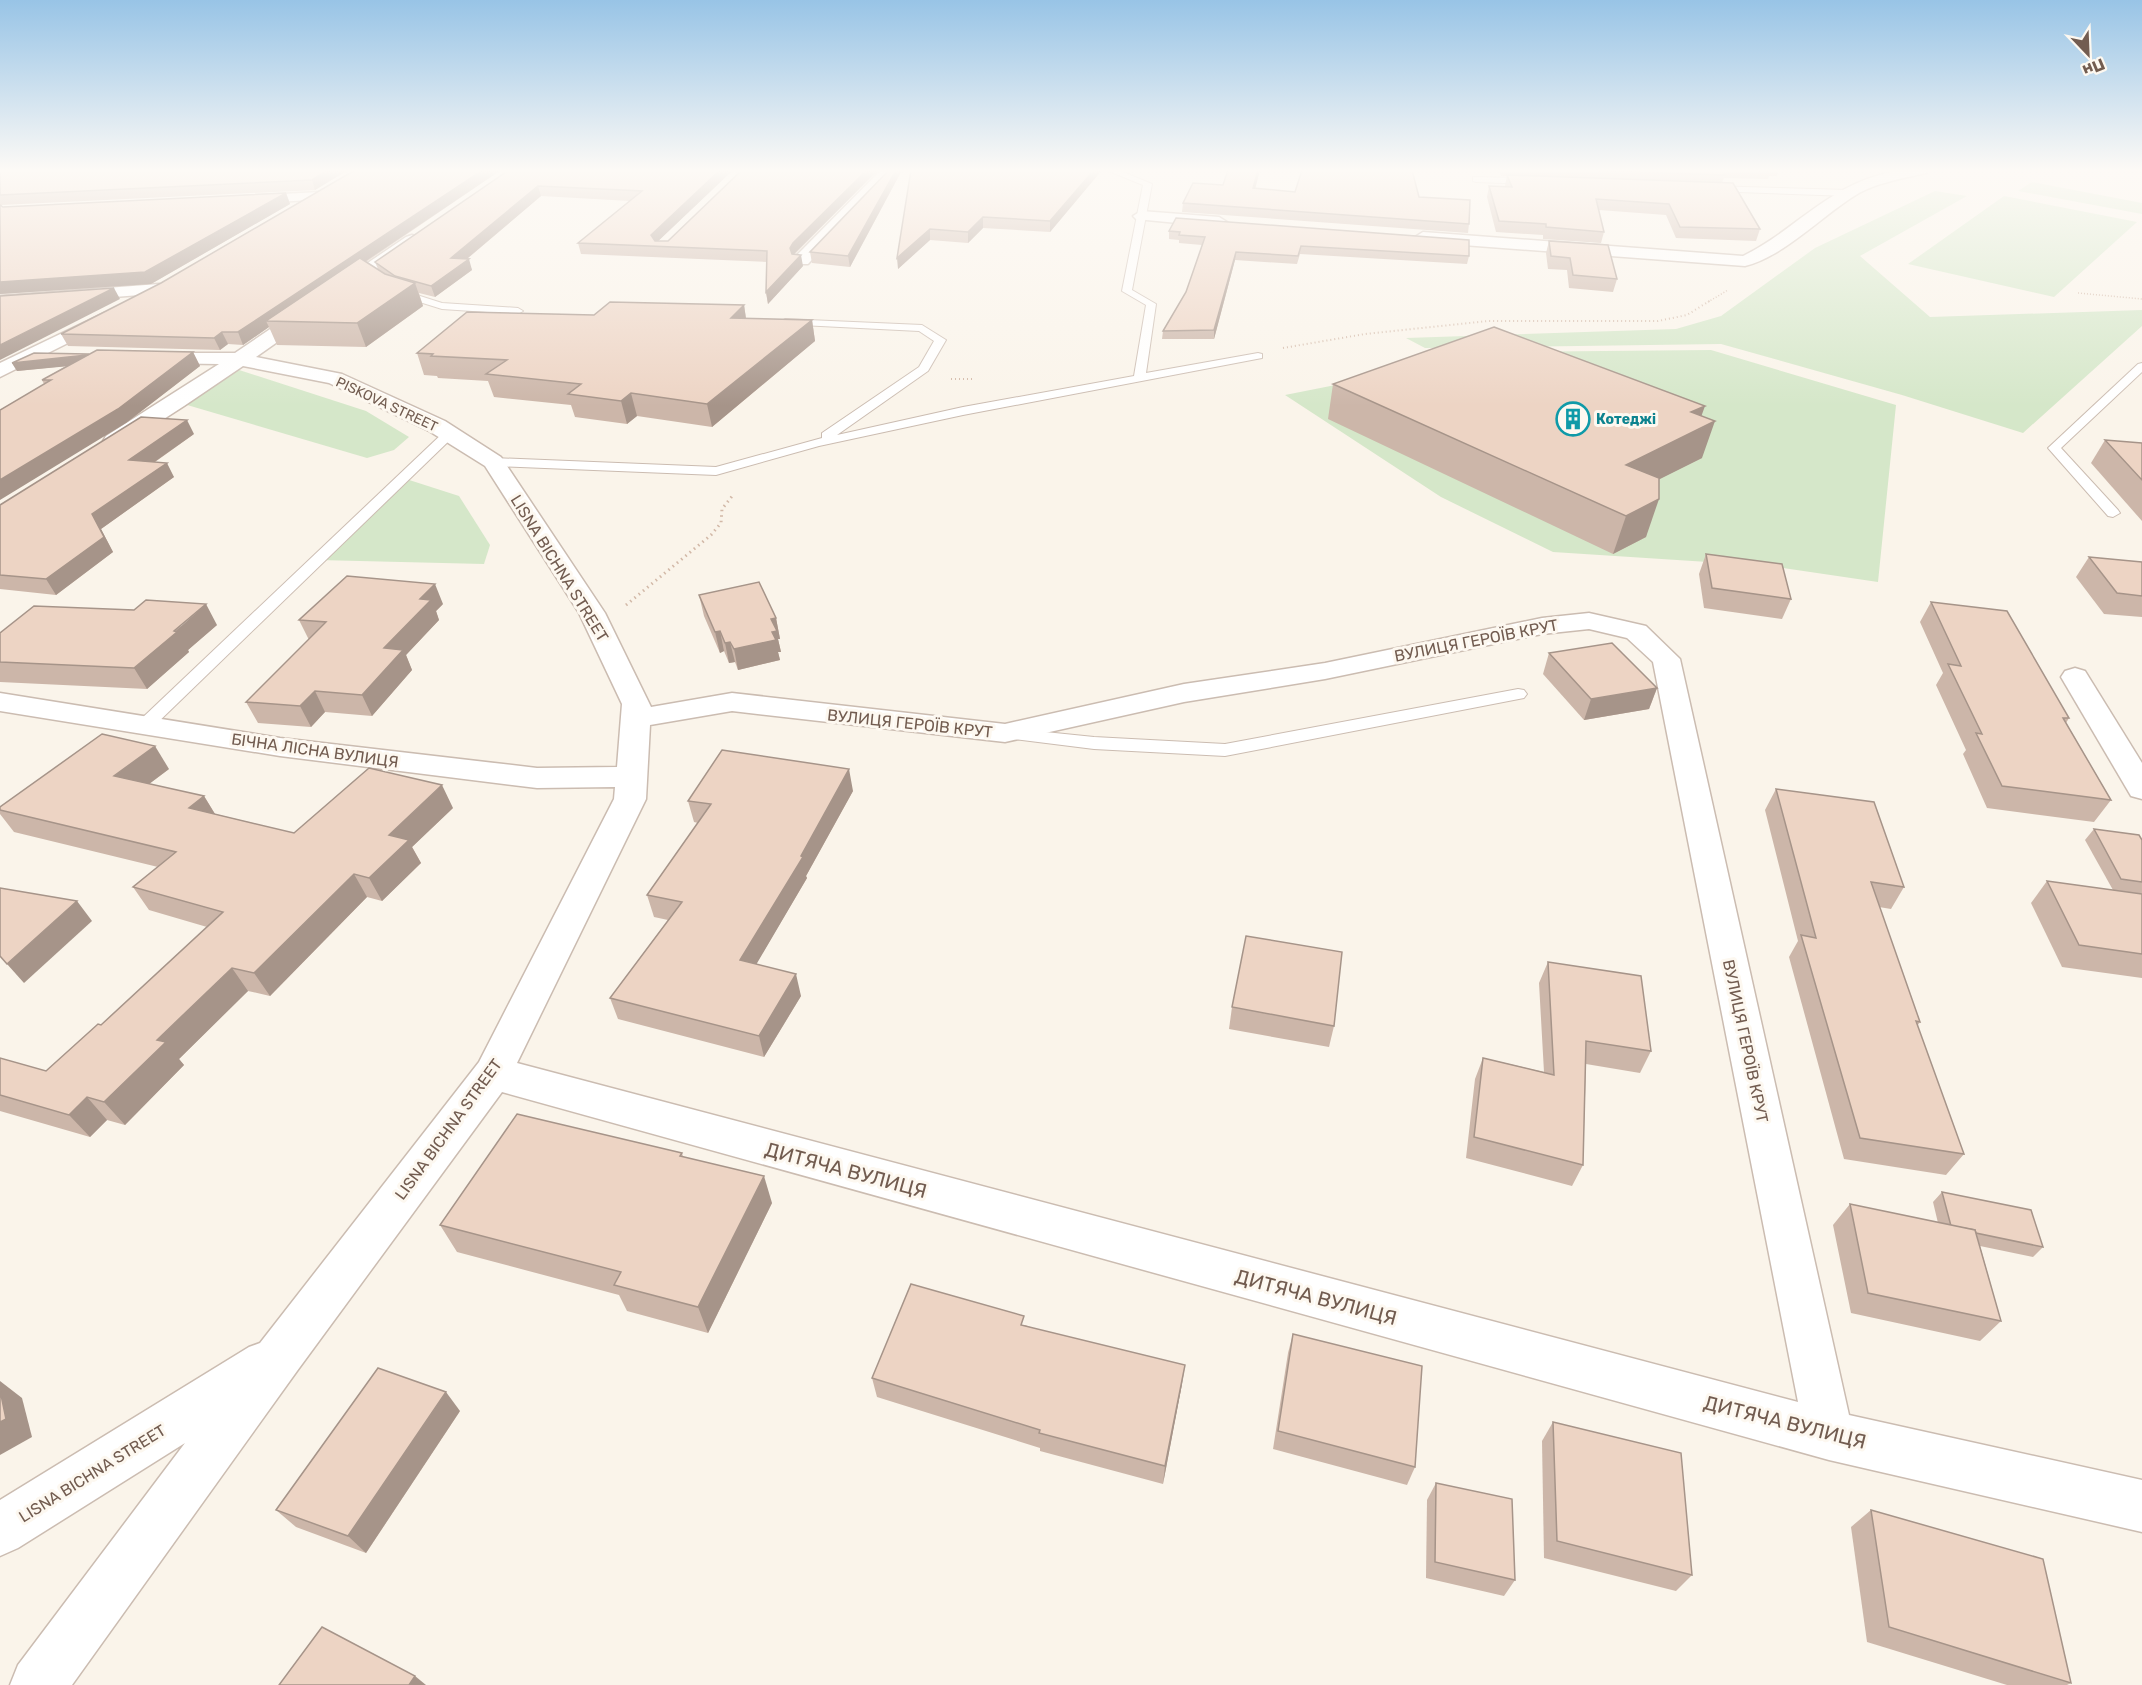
<svg xmlns="http://www.w3.org/2000/svg" width="2142" height="1685" viewBox="0 0 2142 1685" font-family="Rubik,sans-serif">
  <style>
    .green { fill: #d5e7c9 }
    .lines { fill: none; stroke-linecap: round; stroke-linejoin: round }
    .lane-casing { stroke: #cbbcb1; stroke-width: 2 }
    .street-casing { stroke: #cbbcb1; stroke-width: 3 }
    .path-far2 { stroke: #d2b8a7; stroke-width: 1.5; stroke-dasharray: 1 2; stroke-linecap: butt }
    .path-far1 { stroke: #d2b8a7; stroke-width: 2; stroke-dasharray: 1 3; stroke-linecap: butt }
    .path { stroke: #d2b8a7; stroke-width: 3; stroke-dasharray: 1.5 4; stroke-linecap: butt }
    .lane { fill: #fff; fill-rule: evenodd }
    .street { fill: #fff; fill-rule: evenodd }
    .wall { fill: #ccb6a9 }
    .shaded-wall { fill: #a69489 }
    .building { fill: #edd4c4; stroke: #a69489; stroke-width: 1.5 }
    .labels { text-anchor: middle; stroke-width: 6; stroke-linejoin: round; paint-order: stroke }
    .far-street-label { font-size: 14px; fill: #725c50; stroke: #fdf8f0 }
    .far-culture-label { font-size: 14px; font-weight: bold; fill: #0d838f; stroke: #fdf8f0; text-anchor: start }
    .street-label { font-size: 16px; fill: #725c50; stroke: #fdf8f0 }
    .near-street-label { font-size: 20px; fill: #725c50; stroke: #fdf8f0 }
  </style>
  <rect width="100%" height="100%" fill="#faf4ea"/>
  <g class="green">
    <path d="M2032,182l110,21v11l-124,-23z"/>
    <path d="M1935,191l32,5 -107,60 70,61 212,-7v16l-119,107 -121,-38 -181,-51 -296,4 -19,-10 270,-9 45,-13 94,-68z"/>
    <path d="M2004,196l133,26 -83,75 -146,-33z"/>
    <path d="M1711,350l185,55 -18,177 -108,-16 -217,-14 -112,-55 -156,-102 217,-43z"/>
    <path d="M230,367l136,44 43,26 -15,13 -27,8 -190,-56z"/>
    <path d="M403,478l56,18 31,49 -6,19 -166,-4z"/>
  </g>
  <g class="lines">
    <defs>
      <g id="lane">
        <path d="M1106,170h12l34,14 -20,106 24,14 -10,69 112,-20 4,1v4l-299,57 -144,31 -103,29 -223,-9 -7,-4 7,-4 223,9 106,-29v-5l97,-66 15,-26 -15,-10 -138,-7 -1,-2 5,-3 137,6 24,15 -18,31 -91,64 126,-28 171,-31 12,-71 -24,-14 21,-106z"/>
        <path d="M1473,177l58,1 4,3 -4,3 -55,-2 -3,-1z"/>
        <path d="M1707,186l141,4 4,3 -4,3 -138,-5 -3,-1z"/>
        <path d="M398,289l44,14 76,5 5,3 -5,3 -76,-5 -48,-15 -1,-2z"/>
        <path d="M2142,363v9l-81,76 57,62 2,3 -7,4 -5,-1 -60,-68 90,-84z"/>
        <path d="M449,430l4,1 2,3 -2,3 -302,292h-12l-3,-4 3,-4 306,-290z"/>
        <path d="M1518,689l6,1 3,4 -3,4 -299,58 -131,-7 -89,-11 -6,-1 -3,-4 3,-4 6,-1 89,9 131,7z"/>
      </g>
      <g id="street">
        <path d="M881,170h15l-88,94h-12l-2,-4 2,-4z"/>
        <path d="M1900,170h28l-2,3c-26,6 -53,10 -75,25 -32,21 -69,59 -106,68l-322,-24 -8,-5 8,-5 320,24c36,-17 65,-47 100,-66 18,-10 37,-16 57,-20z"/>
        <path d="M320,192l7,4 -2,3 -81,5 -7,-4 7,-4z"/>
        <path d="M1141,211l78,6 8,5 -8,5 -83,-8 -3,-3z"/>
        <path d="M412,235l6,2 2,3 -2,3 -162,114 86,17 103,47 56,36 104,156 46,94 81,-14 273,31 179,-40 141,-21 217,-45 47,-5 57,13 34,33 169,756 293,65v52l-313,-72 -1327,-368 -205,279 -225,314h-62l8,-20 167,-222 -167,105 -18,8v-56l249,-153 11,-4 219,-281 135,-263 1,-12 -78,1 -257,-32 -280,-45v-18l280,45 257,30 80,-1 5,-63 -43,-91 -94,-147 -56,-35 -100,-48 -86,-17 -59,40 -62,40 -8,2 -8,-2 -3,-5 3,-5 113,-72 -67,-1 -7,-2 -3,-4 3,-4h90l171,-116zM1589,629l38,9 26,24 145,740 -1281,-339 129,-264 4,-74 82,-14 273,31 179,-40 141,-23 217,-45z"/>
        <path d="M159,284l6,1 3,4 -3,4 -165,13v-10z"/>
        <path d="M104,313l6,1 3,4 -3,4 -110,55v-14z"/>
        <path d="M2075,668l10,3 57,92v36l-11,-3 -70,-119 4,-6z"/>
      </g>
    </defs>
    <use href="#lane" class="lane-casing"/>
    <use href="#street" class="street-casing"/>
    <g class="path-far2">
      <path d="M2078,293l64,6"/>
      <path d="M1708,302l20,-12"/>
    </g>
    <g class="path-far1">
      <path d="M1283,348l82,-14 123,-13h170l29,-6 24,-15"/>
      <path d="M951,379h23"/>
    </g>
    <path class="path" d="M626,605l85,-70 10,-12 1,-14 11,-14"/>
    <use href="#lane" class="lane"/>
    <use href="#street" class="street"/>
  </g>
  <g class="wall">
    <path d="M0,170h348l-33,20 -314,15 2,2 283,-14 4,11 -139,80 -151,10z"/>
    <path d="M355,170h146l-135,92 12,7 -3,-7 134,-92h224l-75,71h10l74,-71h136l-83,84 8,12 -35,38 -2,-12 1,-30 -186,-8 -3,-11 52,-42 -89,-5 -74,63 5,11 -37,27 -16,-4 4,13 -57,41 -89,-2 -8,-18 -26,18 -15,-1 -8,6 -152,-4 -7,-12 100,-51z"/>
    <path d="M889,170h13l-52,97 -38,-4 -2,-11z"/>
    <path d="M911,170h191l-52,62 -67,-4 -15,15 -38,-3 -32,29z"/>
    <path d="M1260,170l-5,18 40,4 124,5 50,27 -1,9 -286,-21 1,-9z"/>
    <path d="M1499,170h280l-2,6h-8l-1,3 -44,-1 -2,5 38,46 -4,12 -80,-3 -10,-23 -67,-5 5,22 -3,11 -58,-4v-4l-47,-3 -9,-35 2,-11 16,1v-2l2,-9h-6z"/>
    <path d="M1169,231l300,25 -2,8 -167,-10 -3,10 -62,-4 -21,79h-52l1,-8 23,-39 16,-47 -23,-2v-3l-10,-1z"/>
    <path d="M1549,241l68,38 -4,13 -44,-4 -2,-18 -19,-1 -2,-16z"/>
    <path d="M744,305l2,13 66,2 3,21 -103,86 -75,-11 -10,8 -52,-7 -4,-12 -77,-8 -6,-16 -50,-3 -1,-2 -13,-1 -7,-22 177,-38z"/>
    <path d="M193,352l7,14 -74,57 -82,-39 -2,-4 24,-14 -49,5 -5,-8 77,-9z"/>
    <path d="M1333,384l368,32 1,42 -43,21 -13,58 -33,17 -285,-135z"/>
    <path d="M194,434l-39,28 19,15 -73,52 12,23 -57,43 -56,-6v-84z"/>
    <path d="M2105,440l37,3v78l-51,-58z"/>
    <path d="M1706,554l85,45 -9,20 -78,-11 -5,-34z"/>
    <path d="M2089,557l53,5v55l-38,-3 -28,-37z"/>
    <path d="M699,595l77,23 4,21h-2l3,13h-3l2,8 -42,10 -3,-8 -6,1 -5,-12 -4,2 -16,-37z"/>
    <path d="M1931,602l138,116 -3,5 45,77 -17,22 -107,-14 -24,-54 3,-4 -30,-65 7,-12 -23,-51z"/>
    <path d="M443,604l-7,7 3,9 -33,35 6,15 -40,46 -47,-4 -14,15 -53,-4 -12,-21 63,-62 -10,-20z"/>
    <path d="M217,625l-29,25 1,2 -42,37 -147,-7v-49z"/>
    <path d="M1549,653l108,35 -8,21 -65,11 -41,-46z"/>
    <path d="M169,769l-20,15 55,12 11,18 79,19 159,-25 -41,39 9,16 -39,38 -15,-4 -97,99 -22,-5 -69,68 5,6 -59,60 -18,-5 -17,17 -90,-26v-53l46,13 55,-46 106,-98 -58,-17 -16,-23 25,-20 -144,-35 -14,-18v-7z"/>
    <path d="M1776,789l128,98 -13,22 -12,-2 41,115 -3,4 47,128 -18,21 -102,-16 -55,-202 9,-16 -33,-131z"/>
    <path d="M853,791l-47,85 1,2 -51,86 45,32 -37,61 -146,-38 -8,-21 58,-78 -14,-3 -7,-22 51,-72 -4,-1 -6,-21z"/>
    <path d="M2094,829l48,11v54l-29,-4 -28,-50z"/>
    <path d="M2047,881l95,13v84l-80,-11 -31,-64z"/>
    <path d="M1548,962l103,89 -11,22 -54,-9 -3,101 -11,21 -106,-28 9,-79 8,-21 61,14 -5,-89z"/>
    <path d="M1232,1007l102,19 -5,21 -100,-18z"/>
    <path d="M682,1153l1,4 89,46 -64,130 -81,-22 -8,-16 -162,-43 -17,-27z"/>
    <path d="M1942,1192l101,55 -10,10 -53,-11 21,75 -21,20 -129,-28 -18,-88 17,-21 88,19 -5,-21z"/>
    <path d="M1025,1325l157,59 -19,100 -123,-33v-3l-163,-51 -5,-19z"/>
    <path d="M1293,1334l122,133 -8,18 -134,-36 15,-96z"/>
    <path d="M460,1411l-94,142 -70,-26 -20,-17z"/>
    <path d="M1553,1422l139,153 -16,16 -132,-33 -2,-117z"/>
    <path d="M1436,1483l79,97 -11,16 -78,-18 1,-78z"/>
    <path d="M1871,1510l200,173 -4,2h-60l-140,-43 -16,-115z"/>
  </g>
  <g class="shaded-wall">
    <path d="M328,170h20l-33,20 -3,-10z"/>
    <path d="M483,170h18l-224,151h-11l3,6 -26,18 -5,-13z"/>
    <path d="M720,170h13l-80,76 -2,-11z"/>
    <path d="M867,170h11l-84,84 -2,5 -2,-11 3,-5z"/>
    <path d="M896,170h6l-52,97 -2,-11z"/>
    <path d="M1094,170h8l-52,62v-11z"/>
    <path d="M1258,170h2l-7,27v-9z"/>
    <path d="M538,186l3,10 -85,72 13,-9 3,11 -37,27 -4,-11 20,-28z"/>
    <path d="M286,193l4,11 -139,80 -151,10v-12z"/>
    <path d="M983,217v11l-15,15v-11z"/>
    <path d="M930,229v11l-32,29 -1,-11z"/>
    <path d="M1236,252l-1,8 -21,79v-9z"/>
    <path d="M801,255l2,11 -35,38 -2,-12z"/>
    <path d="M415,283l8,23 -57,41 -9,-24z"/>
    <path d="M114,288l6,11 -120,61v-15z"/>
    <path d="M744,305l3,21 -16,-8z"/>
    <path d="M812,320l3,21 -103,86 -5,-23z"/>
    <path d="M222,332l6,12 -8,6 -6,-12z"/>
    <path d="M193,352l7,14 -74,57 -126,77v-20z"/>
    <path d="M96,354l5,9 -84,8 -5,-8z"/>
    <path d="M631,393l6,23 -10,8 -6,-23z"/>
    <path d="M1705,406l-9,25 19,-10 -13,37 -88,44 12,-37 65,-53z"/>
    <path d="M187,420l7,14 -58,41 -7,-15z"/>
    <path d="M167,463l7,14 -73,52 12,23 -57,43 -10,-16 46,-65z"/>
    <path d="M1659,499l-13,38 -33,17 13,-38z"/>
    <path d="M435,584l8,20 -7,7 3,9 -33,35 6,15 -40,46 -10,-21 22,-47 36,-49z"/>
    <path d="M206,604l11,21 -29,25 1,2 -42,37 -13,-21z"/>
    <path d="M776,618l4,21h-2l3,13h-3l2,8 -42,10 -4,-21 37,-30z"/>
    <path d="M720,631l4,20 -4,2 -5,-21z"/>
    <path d="M730,642l5,20 -6,1 -4,-20z"/>
    <path d="M1657,688l-8,21 -65,11 7,-21z"/>
    <path d="M315,691l10,21 -14,15 -11,-21z"/>
    <path d="M155,746l14,23 -40,30 -15,-23z"/>
    <path d="M849,769l4,22 -47,85 1,2 -61,104 -6,-22 61,-104z"/>
    <path d="M442,785l11,23 -41,39 9,16 -39,38 -13,-23 20,-43z"/>
    <path d="M204,796l14,23 -29,-11z"/>
    <path d="M354,874l13,23 -97,99 -16,-23z"/>
    <path d="M77,901l15,20 -68,62 -17,-19z"/>
    <path d="M232,968l16,23 -69,68 5,6 -59,60 -21,-23 53,-62z"/>
    <path d="M796,974l5,22 -37,61 -5,-21z"/>
    <path d="M87,1097l20,23 -17,17 -21,-22z"/>
    <path d="M764,1176l8,27 -64,130 -10,-26z"/>
    <path d="M1185,1365l-3,19 -19,100 2,-18z"/>
    <path d="M0,1381l22,17 10,39 -32,18z"/>
    <path d="M446,1392l14,19 -94,142 -18,-17z"/>
    <path d="M415,1676l11,9h-17z"/>
  </g>
  <g class="building">
    <path d="M0,170h328l-16,10 -312,15z"/>
    <path d="M355,170h128l-245,162h-16l-8,6 -153,-4 100,-51z"/>
    <path d="M509,170h211l-69,65 4,6h13l74,-71h125l-74,73 -3,5 2,6 9,1 -35,37 1,-41 -189,-8 64,-52 -104,-5 -87,72 18,1 -38,27 -36,-10 -20,-14z"/>
    <path d="M889,170h7l-48,86 -38,-4z"/>
    <path d="M911,170h183l-44,51 -67,-4 -15,15 -38,-3 -33,29z"/>
    <path d="M1228,170h30l-5,18 42,4 7,-22h110l7,27 51,3 -1,24 -286,-21 10,-20 30,2z"/>
    <path d="M1581,170h140l4,5z"/>
    <path d="M1744,170h26v1z"/>
    <path d="M1507,175l226,8 27,46 -80,-2 -11,-23 -73,-5 8,33 -58,-5v-3l-47,-3 -10,-35 23,1z"/>
    <path d="M286,193l-141,79 -145,10v-77l3,2z"/>
    <path d="M1176,218l293,22v16l-168,-10 -3,10 -62,-4 -22,78 -51,1 23,-39 19,-55 -26,-2 1,-3 -11,-1z"/>
    <path d="M1549,241l59,4 9,34 -44,-4 -3,-17 -19,-2z"/>
    <path d="M360,258l25,16 30,9 -58,40 -91,-2z"/>
    <path d="M114,288l-114,57v-49z"/>
    <path d="M610,302l134,3 -13,13 81,2 -105,84 -76,-11 -10,8 -53,-7 13,-10 -95,-10 21,-14 -76,-4 2,-2 -16,-1 50,-41 127,3z"/>
    <path d="M1494,327l211,79 -14,6 24,9 -89,44 33,13v21l-33,17 -293,-132z"/>
    <path d="M97,350l96,2 -75,57 -118,71v-70l51,-30h-9z"/>
    <path d="M34,353l55,1 -2,1 -75,8z"/>
    <path d="M141,417l46,3 -58,40 38,3 -75,51 12,23 -58,42 -46,-4v-70z"/>
    <path d="M2105,440l37,3v37z"/>
    <path d="M1706,554l76,10 9,35 -79,-11z"/>
    <path d="M2089,557l53,5v34l-25,-3z"/>
    <path d="M347,576l88,8 -15,15 11,1 -47,48 19,2 -41,45 -47,-4 -15,15 -54,-4 80,-80 -27,-2z"/>
    <path d="M759,582l17,36 -5,1 6,12 -5,1 4,8 -42,9 -4,-7 -5,1 -5,-12 -5,1 -16,-37z"/>
    <path d="M146,600l60,4 -32,27 3,1 -43,36 -134,-6v-29l34,-27 100,4z"/>
    <path d="M1931,602l76,9 62,107h-6l48,82 -109,-14 -26,-53 6,1 -34,-70 13,2z"/>
    <path d="M1612,643l45,45 -66,11 -42,-46z"/>
    <path d="M102,734l53,12 -41,30 90,20 -15,12 105,25 75,-65 73,17 -53,50 20,5 -40,38 -15,-4 -100,99 -22,-5 -75,72 9,2 -62,60 -17,-5 -18,18 -69,-20v-37l46,13 52,-47 3,1 122,-113 -90,-25 43,-35 -176,-42v-3z"/>
    <path d="M722,750l127,19 -48,87 2,1 -63,103 56,14 -37,62 -149,-38 72,-96 -35,-7 64,-91 -23,-3z"/>
    <path d="M1776,789l98,13 30,85 -33,-5 49,140 -4,-1 48,133 -104,-16 -59,-203 15,3z"/>
    <path d="M2094,829l45,6 3,5v42l-21,-3z"/>
    <path d="M2047,881l95,13v60l-63,-9z"/>
    <path d="M0,888l77,13 -70,63 -7,-8z"/>
    <path d="M1246,936l96,16 -8,74 -102,-19z"/>
    <path d="M1548,962l93,14 10,75 -65,-10 -3,124 -109,-28 9,-79 71,17z"/>
    <path d="M517,1114l165,39 -2,3 84,20 -66,131 -84,-22 7,-13 -181,-47z"/>
    <path d="M1942,1192l89,18 12,37 -67,-14 -1,-3 -24,-4z"/>
    <path d="M1850,1204l125,26 26,91 -133,-28z"/>
    <path d="M911,1284l113,32 -3,9 164,40 -20,101 -126,-33 1,-3 -168,-52z"/>
    <path d="M1293,1334l129,32 -7,101 -137,-36z"/>
    <path d="M378,1368l68,24 -98,144 -72,-26z"/>
    <path d="M0,1390l6,29 -6,3z"/>
    <path d="M1553,1422l128,31 11,122 -135,-34z"/>
    <path d="M1436,1483l76,16 3,81 -80,-18z"/>
    <path d="M1871,1510l172,49 28,124 -182,-56z"/>
    <path d="M322,1627l93,49 -6,9h-130z"/>
  </g>
  <linearGradient id="sky" x2="0" y2="1"><stop stop-color="#98c4e6"/><stop offset="0.42" stop-color="#fdfaf6"/><stop offset="1" stop-color="#fdfaf6" stop-opacity="0"/></linearGradient>
  <rect width="2142" height="406" fill="url(#sky)"/>
  <defs>
    <symbol id="building-ring" viewBox="-11 -11 22 22"><circle r="9.5" fill="#fdf8f0" stroke="#0f9aa8" stroke-width="1.5"/><path d="M-4-6H4V6H1V3H-1V6H-4ZM-2.5-4.3h1.7v1.8h-1.7ZM.8-4.3h1.7v1.8H.8ZM-2.5-1h1.7V.8h-1.7ZM.8-1h1.7V.8H.8Z" fill="#0f9aa8"/></symbol>
  </defs>
  <g fill-rule="evenodd">
    <use href="#building-ring" x="1554" y="400" width="38" height="38"/>
  </g>
  <g class="labels">
    <g class="far-street-label">
      <text transform="translate(387 404) rotate(25)" y="5">PISKOVA STREET</text>
    </g>
    <g class="far-culture-label">
      <text x="1596" y="424">Котеджі</text>
    </g>
    <g class="street-label">
      <text transform="translate(560 568) rotate(58)" y="6">LISNA BICHNA STREET</text>
      <text transform="translate(1476 640) rotate(-11)" y="6">ВУЛИЦЯ ГЕРОЇВ КРУТ</text>
      <text transform="translate(910 723) rotate(6)" y="6">ВУЛИЦЯ ГЕРОЇВ КРУТ</text>
      <text transform="translate(315 750) rotate(8)" y="6">БІЧНА ЛІСНА ВУЛИЦЯ</text>
      <text transform="translate(1746 1041) rotate(78)" y="6">ВУЛИЦЯ ГЕРОЇВ КРУТ</text>
      <text transform="translate(448 1129) rotate(-54)" y="6">LISNA BICHNA STREET</text>
      <text transform="translate(92 1473) rotate(-32)" y="6">LISNA BICHNA STREET</text>
    </g>
    <g class="near-street-label">
      <text transform="translate(846 1170) rotate(15)" y="7">ДИТЯЧА ВУЛИЦЯ</text>
      <text transform="translate(1316 1297) rotate(15)" y="7">ДИТЯЧА ВУЛИЦЯ</text>
      <text transform="translate(1785 1422) rotate(14)" y="7">ДИТЯЧА ВУЛИЦЯ</text>
    </g>
  </g>
  <g transform="translate(2088 54) rotate(157)" stroke="#fdf8f0" stroke-width="4.5" paint-order="stroke">
  <path d="M0-4.5L10 22L0 15L-10 22Z" fill="#725c50"/>
  <text y="-9" font-size="16" font-weight="bold" text-anchor="middle" fill="#725c50">Пн</text>
  </g>
</svg>
